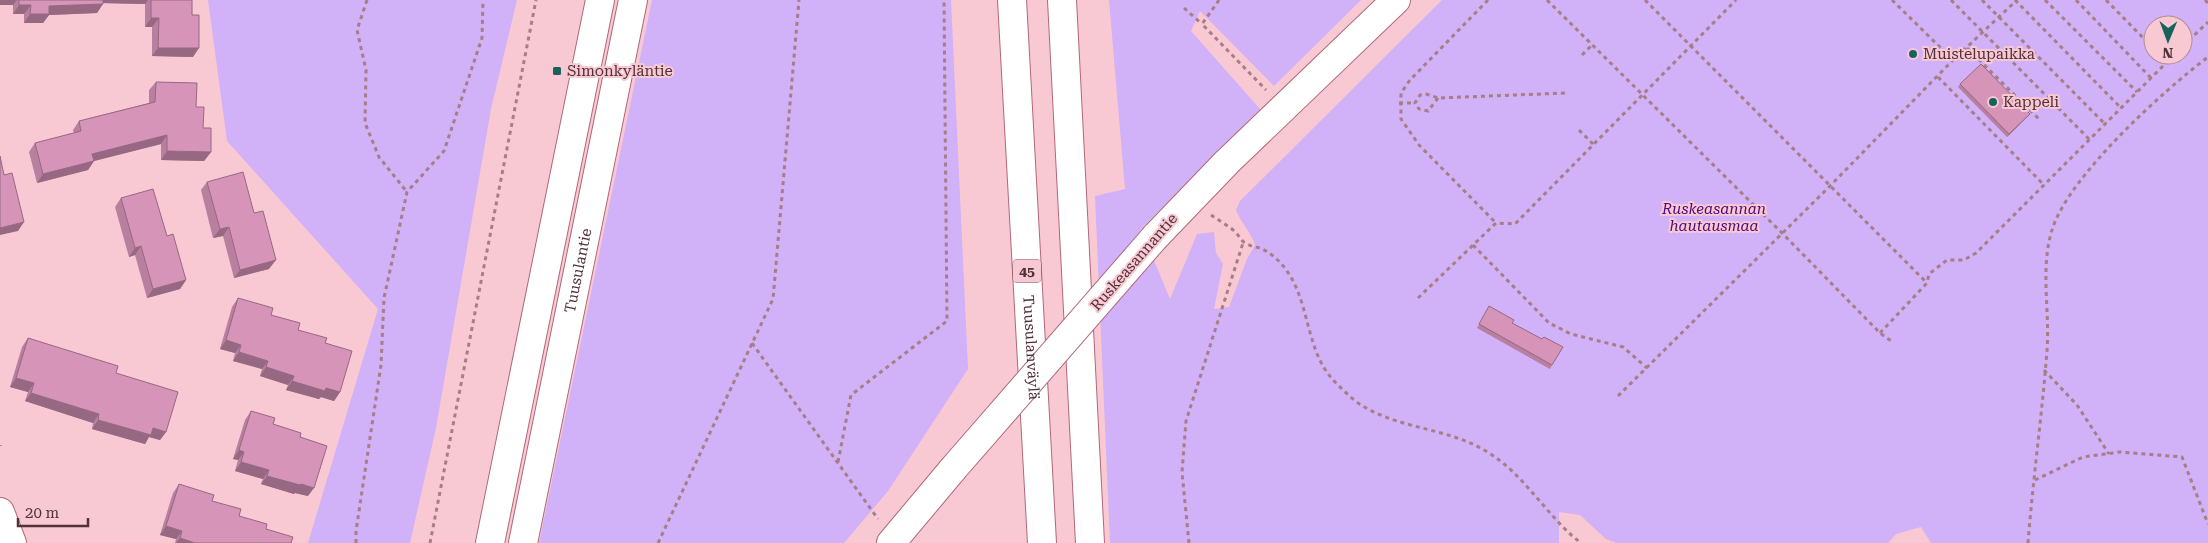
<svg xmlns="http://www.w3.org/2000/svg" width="2208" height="543" viewBox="0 0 2208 543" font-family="'Roboto Serif',serif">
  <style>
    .green { fill: #d1b1f7; fill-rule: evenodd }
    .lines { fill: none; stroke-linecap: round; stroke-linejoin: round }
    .minor-casing { stroke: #af6879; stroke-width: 30 }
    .major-casing { stroke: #af6879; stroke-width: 30 }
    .highway-casing { stroke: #af6879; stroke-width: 30 }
    .path { stroke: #a57e86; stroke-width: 3; stroke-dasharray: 4 4; stroke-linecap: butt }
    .minor { stroke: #fff; stroke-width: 28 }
    .major { stroke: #fff; stroke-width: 28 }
    .highway { stroke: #fff; stroke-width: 28 }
    .minor-bridge-casing { stroke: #af6879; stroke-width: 30; stroke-linecap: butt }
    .minor-bridge { stroke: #fff; stroke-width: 28 }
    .wall { fill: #b87f9f }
    .shaded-wall { fill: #966882 }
    .building { fill: #d694b9; stroke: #966882 }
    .poi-dot { fill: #17635b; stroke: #f9c9d3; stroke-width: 2 }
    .labels { text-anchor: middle; stroke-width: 4; stroke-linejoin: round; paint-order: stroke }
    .shield { fill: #f9c9d3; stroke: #835f66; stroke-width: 1 }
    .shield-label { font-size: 14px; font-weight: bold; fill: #503138 }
    .poi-label { font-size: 15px; fill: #503138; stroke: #f9c9d3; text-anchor: start }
    .park-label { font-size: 15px; font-style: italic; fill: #4e087c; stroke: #f9c9d3 }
    .street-label { font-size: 15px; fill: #503138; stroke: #f9c9d3 }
  </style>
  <rect width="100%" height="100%" fill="#f9c9d3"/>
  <g class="green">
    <path d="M208,0h309l-26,109 -55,319 -26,115h-102l70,-234 -151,-168z"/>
    <path d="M652,0h299l17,369 -80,122 -44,52h-305z"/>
    <path d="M1109,0h252l-87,86 -74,-75 -9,20 69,78 -119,120 29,70 27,-65 17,-2 2,21 7,11 -9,45 15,-2 18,-48 8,-14c-4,-13 -14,-22 -19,-35l4,-9 202,-201h766v543h-277l-10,-16 -25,7 -8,9h-272l-10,-4 -26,-24 -21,-3v31h-449l-15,-347 30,-7zM2153,25h30v30h-30z"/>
  </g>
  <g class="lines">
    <defs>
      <g id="minor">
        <path d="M1155,237l72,-75 169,-162"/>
        <path d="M0,512l12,31"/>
        <path d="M891,543l62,-74"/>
      </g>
      <g id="major">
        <path d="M490,543l110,-543"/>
        <path id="s1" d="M523,543l110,-543"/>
      </g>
      <g id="highway">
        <path id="s2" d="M1012,0l30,543"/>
        <path d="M1062,0l28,543"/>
      </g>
    </defs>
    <use href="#minor" class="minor-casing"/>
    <use href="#major" class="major-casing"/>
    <use href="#highway" class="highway-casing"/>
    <g class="path">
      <path d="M367,0l-10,30 9,40 -1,53 14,34 28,35"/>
      <path d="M1219,0l-17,24 64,66"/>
      <path d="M1488,0l-78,80 -9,13v26l18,26 77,78"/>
      <path d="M1547,0l235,233 98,100 14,10"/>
      <path d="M1645,0l282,283"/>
      <path d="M1892,0l61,60"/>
      <path d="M1951,0l139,140"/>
      <path d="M1982,0l123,124"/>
      <path d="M2015,0l106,108"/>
      <path d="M2045,0l92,92"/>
      <path d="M2076,0l75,78"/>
      <path d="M2106,0l47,48"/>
      <path d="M2205,0l3,3"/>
      <path d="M1184,8l18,16"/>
      <path d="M2183,46l25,-24"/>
      <path d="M1967,48l73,72"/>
      <path d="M1582,55l10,-10"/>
      <path d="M2160,55l7,7"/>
      <path d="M1938,77l106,108"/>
      <path d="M1438,98l-10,13 -9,-2 -4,-6 5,-8 6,-1 12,4 128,-5"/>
      <path d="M1399,103h16"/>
      <path d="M1579,130l14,14"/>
      <path d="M1211,215c7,5 15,9 22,15 5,3 7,10 12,13 5,3 10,4 15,5 14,6 24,17 32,31 18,33 16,77 44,104 10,10 20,20 32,26 39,21 84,20 121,44 37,23 58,64 92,90"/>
      <path d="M1473,245l76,78 22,11 52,13 24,21"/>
      <path d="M1418,298l78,-75 19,1 221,-224"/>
      <path d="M1880,333l47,-50 2,-9 18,-14h17l12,-7 198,-198"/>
      <path d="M752,343l126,176"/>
      <path d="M2044,370l33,35 32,49"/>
      <path d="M1618,396l212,-210 123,-126 64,-60"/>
      <path d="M0,445v1"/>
      <path d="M838,462l13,-67 96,-74 -3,-321"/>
      <path d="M2035,480l48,-23 37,-5 62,5 26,67"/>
      <path d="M356,543v-12l25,-166 3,-67 23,-106 37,-41 38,-113 1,-38"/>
      <path d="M430,543l106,-543"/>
      <path d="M658,543l115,-244 26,-299"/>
      <path d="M1189,543l-7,-71 4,-51 57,-178"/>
      <path d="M2028,543c5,-64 14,-128 19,-192 3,-40 -7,-83 5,-121 16,-53 111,-139 156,-173"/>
    </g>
    <use href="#minor" class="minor"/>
    <use href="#major" class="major"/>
    <use href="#highway" class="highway"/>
    <defs>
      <path id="minor-bridge" d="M953,469l202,-232"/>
    </defs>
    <use href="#minor-bridge" class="minor-bridge-casing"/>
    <use href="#minor-bridge" class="minor-bridge"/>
  </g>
  <g class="wall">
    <path d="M0,0h192l1,57 -41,-1v-29h-7v-23l-42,-1 -6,10 -48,2 -6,8h-19v-9h-11v-9h-13z"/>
    <path d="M156,82l40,25 15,45 -7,9 -43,-1v-16l-67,17 -6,9 -51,13 -8,-31 6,-9 39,-10 -1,-3 6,-9 70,-18v-13z"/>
    <path d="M1960,84l70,30 -23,23 -49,-50z"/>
    <path d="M207,182l62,87 -35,9 -11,-42 -10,2 -12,-48z"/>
    <path d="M121,198l46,38 19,44 -6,9 -33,9 -12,-43 -6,2 -14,-50z"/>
    <path d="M238,298l33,17 27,15 27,13 15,49 -6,9 -13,-4 -2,2 -33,-9 2,-5 -28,-9 2,-7 -29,-8 2,-8 -15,-4 12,-42z"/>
    <path d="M1489,306l23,17 40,42 -2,4 -73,-41z"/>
    <path d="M28,338l88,35 50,59 -6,8 -11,-3 -4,7 -53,-15 1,-6 -68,-22 3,-9 -18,-5 12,-40z"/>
    <path d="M251,411l22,13 27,13 8,59 -13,-3 -1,1 -33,-10 2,-5 -28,-8 3,-11 -5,-1 12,-39z"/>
    <path d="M179,484l33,17 27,15 27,13 25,14h-116l1,-4 -16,-4 13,-42z"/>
  </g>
  <g class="shaded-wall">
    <path d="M0,0h17l-4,5h-13z"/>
    <path d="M99,0h49l-3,4 -48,-1z"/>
    <path d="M103,4l-6,9 -48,2 -6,8h-19l6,-9 19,-8z"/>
    <path d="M19,5h12l-7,9h-11z"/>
    <path d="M151,18h8l-7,9h-7z"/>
    <path d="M158,48h41l-6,9 -41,-1z"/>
    <path d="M2030,114l-23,23 2,-3z"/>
    <path d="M167,135l-6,9 -75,19 6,-9z"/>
    <path d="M167,151l44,1 -7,9 -43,-1z"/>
    <path d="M94,161l-6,9 -51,13 6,-9z"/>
    <path d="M24,222l-6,9 -18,4v-7z"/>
    <path d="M229,227l-6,9 -10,2 7,-9z"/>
    <path d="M141,246l-6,9 -6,2 6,-9z"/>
    <path d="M276,260l-7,9 -35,9 6,-8z"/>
    <path d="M186,280l-6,9 -33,9 6,-9z"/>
    <path d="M226,340l15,5 -6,8 -15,-4z"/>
    <path d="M239,352l29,9 -6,8 -29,-8z"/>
    <path d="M266,367l28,9 -6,9 -28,-9z"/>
    <path d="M16,378l18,5 -6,9 -18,-5z"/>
    <path d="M292,381l34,7 14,4 -6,9 -13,-4 -2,2 -33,-9z"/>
    <path d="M31,393l68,21 -6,9 -68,-22z"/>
    <path d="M98,420l55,8 13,4 -6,8 -11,-3 -4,7 -53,-15z"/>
    <path d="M239,450l5,2 -6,8 -5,-1z"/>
    <path d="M241,462l28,8 -6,9 -28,-8z"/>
    <path d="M267,476l34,8 13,4 -6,8 -13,-3 -1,1 -33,-10z"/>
    <path d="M166,526l16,5 -6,8 -16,-4z"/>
    <path d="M180,538l15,5h-19z"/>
  </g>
  <g class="building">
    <path d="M19,0h84v4l-54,2v8h-19l1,-9h-12z"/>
    <path d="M151,0h41v15h7v33h-41l1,-30h-8z"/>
    <path d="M1981,64l49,50 -21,20 -49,-50z"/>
    <path d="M156,82l41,1 -1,24h8l-1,21h8v24l-44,-1v-16l-75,19 2,7 -51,13 -8,-31 46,-12 -2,-10 76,-19z"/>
    <path d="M0,156l4,19 8,-2 12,49 -24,6z"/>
    <path d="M243,172l11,41 9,-2 13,49 -36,10 -11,-43 -9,2 -13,-47z"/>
    <path d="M153,189l14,47 6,-2 13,46 -33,9 -12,-43 -6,2 -14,-50z"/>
    <path d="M238,298l35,10 -2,7 29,8 -2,7 29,8 -2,5 27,8 -12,41 -14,-4 -1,3 -33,-10 2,-5 -28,-9 2,-6 -29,-9 2,-7 -15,-5z"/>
    <path d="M1489,306l25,14 -2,3 30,16 2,-2 19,10 -11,18 -73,-41z"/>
    <path d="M28,338l90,28 -2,7 62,19 -12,40 -13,-4 -2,7 -53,-15 1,-6 -68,-21 3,-10 -18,-5z"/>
    <path d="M251,411l24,7 -2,6 28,9 -1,4 27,9 -13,42 -13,-4 -1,1 -33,-9 2,-6 -28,-8 3,-10 -5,-2z"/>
    <path d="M179,484l35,11 -2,6 29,8 -2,7 28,8 -1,5 27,8 -2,6h-96l-15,-5 2,-7 -16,-5z"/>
  </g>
  <g class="poi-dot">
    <circle cx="1913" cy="54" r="5"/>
    <rect x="552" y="66" width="10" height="10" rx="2.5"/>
    <circle cx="1993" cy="102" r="5"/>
  </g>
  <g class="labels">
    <rect class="shield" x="1013" y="259.5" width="28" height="23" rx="4"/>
    <g class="shield-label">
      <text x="1027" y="276">45</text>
    </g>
    <g class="poi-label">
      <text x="1923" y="59">Muistelupaikka</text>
      <text x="567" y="76">Simonkyläntie</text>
      <text x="2003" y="107">Kappeli</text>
    </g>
    <g class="park-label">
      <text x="1714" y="214">Ruskeasannan<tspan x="1714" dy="17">hautausmaa</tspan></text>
    </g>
    <g class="street-label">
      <text transform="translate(1134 262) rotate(-49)" y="5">Ruskeasannantie</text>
      <text dy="5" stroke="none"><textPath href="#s1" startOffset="278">Tuusulantie</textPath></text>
      <text dy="5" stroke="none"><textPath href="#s2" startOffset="348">Tuusulanväylä</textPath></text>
    </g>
  </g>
  <g transform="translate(2168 40) rotate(181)"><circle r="24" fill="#f9c9d3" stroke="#b58c95"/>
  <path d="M0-4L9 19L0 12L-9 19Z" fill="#17635b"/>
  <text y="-8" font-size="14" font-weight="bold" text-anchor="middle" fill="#503138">N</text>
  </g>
  <path d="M18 518v8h70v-8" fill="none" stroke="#503138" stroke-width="2.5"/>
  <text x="25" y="518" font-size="15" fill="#503138" stroke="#f9c9d3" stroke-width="4" paint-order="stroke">20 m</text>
</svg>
